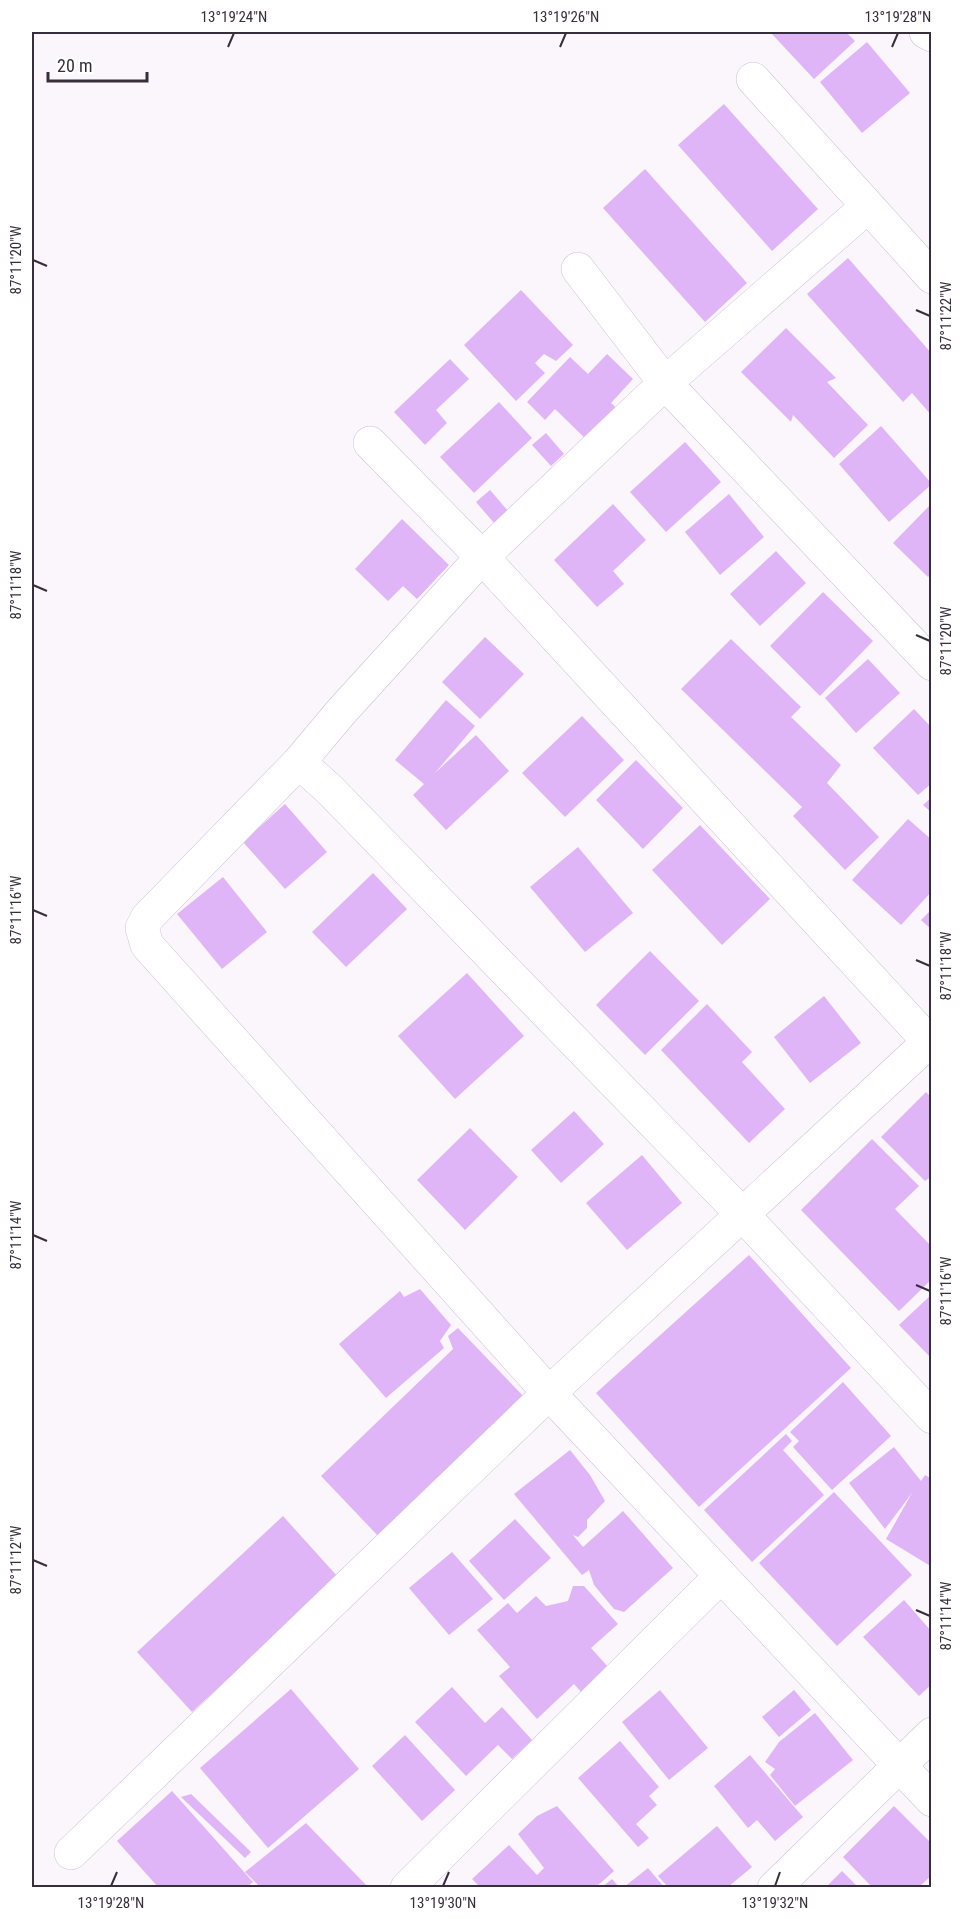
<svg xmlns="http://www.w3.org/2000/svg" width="963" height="1919" viewBox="0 0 963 1919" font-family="'Roboto Condensed',sans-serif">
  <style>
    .building { fill: #dfb5f8 }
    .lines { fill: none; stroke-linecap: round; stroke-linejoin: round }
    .minor-casing { stroke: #d2bdda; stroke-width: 34 }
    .major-casing { stroke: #d2bdda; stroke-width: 34 }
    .minor { stroke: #fff; stroke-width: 33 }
    .major { stroke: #fff; stroke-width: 33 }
    .ticks { fill: none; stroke: #362e3a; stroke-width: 2 }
    .neatline { fill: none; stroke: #362e3a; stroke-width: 2 }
    .ticks-label { font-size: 15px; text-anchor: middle; fill: #362e3a }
  </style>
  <rect width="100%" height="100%" fill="#faf6fc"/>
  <g class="building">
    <path d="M772,32h74l9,9 -41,38 -43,-46z"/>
    <path d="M867,42l43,51 -48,40 -42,-51z"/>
    <path d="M724,104l94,105 -46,42 -94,-106z"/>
    <path d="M645,169l102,114 -42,39 -102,-114z"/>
    <path d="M848,258l84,96v62l-20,-23 -9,9 -96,-108z"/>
    <path d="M521,290l52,55 -17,16 -12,-7 -9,9 10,10 -29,28 -52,-56z"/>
    <path d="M786,328l50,50 -9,4 41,43 -34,33 -41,-43 -2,7 -50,-50z"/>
    <path d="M607,354l26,25 -22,24 9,8 -30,32 -35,-34 -10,11 -18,-18 43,-45 18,17z"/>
    <path d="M450,359l19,20 -33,31 11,13 -22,22 -31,-33z"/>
    <path d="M499,402l33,36 -58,55 -34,-36z"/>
    <path d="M881,426l51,58 -43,38 -50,-58z"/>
    <path d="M546,433l18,21 -13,12 -19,-21z"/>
    <path d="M685,442l36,40 -55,50 -36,-40z"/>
    <path d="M490,490l18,21 -14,12 -18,-21z"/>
    <path d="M729,494l35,43 -44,38 -35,-43z"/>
    <path d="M932,503v70l-4,4 -35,-34z"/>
    <path d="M613,504l33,36 -33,31 11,13 -27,23 -43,-47z"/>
    <path d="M402,519l47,46 -32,34 -14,-13 -15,15 -33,-32z"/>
    <path d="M776,551l30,32 -46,43 -30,-32z"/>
    <path d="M823,592l50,49 -53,55 -50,-50z"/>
    <path d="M485,637l39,37 -44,45 -38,-37z"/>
    <path d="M731,639l70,68 -10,10 50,48 -14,18 52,54 -34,33 -52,-54 9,-9 -121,-118z"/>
    <path d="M868,659l32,34 -44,40 -31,-35z"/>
    <path d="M446,700l29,26 -40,47 41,-38 33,36 -63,59 -33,-35 11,-11 -29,-24z"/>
    <path d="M914,709l18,19v55l-14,12 -45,-47z"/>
    <path d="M582,716l42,44 -59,57 -43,-44z"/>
    <path d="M636,760l47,48 -40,41 -47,-49z"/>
    <path d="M932,797v16l-9,-8z"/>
    <path d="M285,804l42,48 -42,37 -42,-47z"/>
    <path d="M908,819l24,21v51l-31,34 -49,-45z"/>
    <path d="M700,825l70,74 -48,46 -70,-75z"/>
    <path d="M578,847l55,66 -48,39 -55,-65z"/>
    <path d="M373,873l34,36 -61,58 -34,-35z"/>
    <path d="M223,877l44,55 -45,37 -45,-55z"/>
    <path d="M932,909v21l-11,-10z"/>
    <path d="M650,951l49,50 -54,54 -49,-50z"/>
    <path d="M467,973l57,63 -69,63 -57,-63z"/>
    <path d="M824,996l37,47 -51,40 -36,-46z"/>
    <path d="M707,1004l45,48 -10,10 43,47 -36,34 -88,-93z"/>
    <path d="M926,1092l6,6v78l-7,5 -44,-44z"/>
    <path d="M574,1111l30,33 -43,39 -30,-33z"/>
    <path d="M470,1128l48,49 -53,53 -48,-50z"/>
    <path d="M872,1139l47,47 -24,23 37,38v32l-33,32 -98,-101z"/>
    <path d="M642,1155l40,48 -55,47 -41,-47z"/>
    <path d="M749,1255l102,113 -152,139 -103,-114z"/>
    <path d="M420,1289l31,36 -11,16 4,7 -58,50 -47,-54 61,-53 4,6z"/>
    <path d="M932,1294v65l-33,-34z"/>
    <path d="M458,1328l67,70 -145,140 -59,-62 132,-127 -5,-13z"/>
    <path d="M843,1382l48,54 -59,54 -39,-43 6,-6 -9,-9z"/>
    <path d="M786,1434l6,7 -9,9 41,45 -72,67 -48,-52z"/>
    <path d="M894,1447l27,34 4,-6 7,4v88l-46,-28 26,-46 -27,36 -36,-46z"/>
    <path d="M570,1450l20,25 15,26 -18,19v8l-9,9 -5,-2 10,12 40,-36 50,57 -49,44 -10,-3 -20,-24 -5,-15 -7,5 -68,-81z"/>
    <path d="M834,1492l78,83 -75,71 -78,-83z"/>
    <path d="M283,1516l55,61 -146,135 -55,-60z"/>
    <path d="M515,1519l36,39 -47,42 -35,-39z"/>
    <path d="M452,1552l41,47 -44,36 -40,-47z"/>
    <path d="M573,1586h11l34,38 -27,24 19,21 -28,24 -8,-9 -37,35 -38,-43 11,-9 -33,-37 31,-27 9,10 19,-17 10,10 22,-5z"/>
    <path d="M904,1600l28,32v52l-13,12 -56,-59z"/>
    <path d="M452,1687l33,36 17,-16 30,33 -20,19 -14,-14 -32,31 -51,-54z"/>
    <path d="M291,1689l68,80 -91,79 -68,-80z"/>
    <path d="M660,1690l48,58 -39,32 -47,-58z"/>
    <path d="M794,1690l17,20 -32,27 -17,-20z"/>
    <path d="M815,1713l38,47 -58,46 -25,-31 5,-6 -10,-7 14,-20z"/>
    <path d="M405,1735l50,55 -33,31 -50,-55z"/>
    <path d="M620,1741l39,46 -10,9 8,9 -21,19 13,14 -11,9 -60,-69z"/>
    <path d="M750,1755l53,62 -28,24 -18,-21 -9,8 -34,-42z"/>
    <path d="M172,1791l81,91 -6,5h-89l-41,-46z"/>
    <path d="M191,1794l60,58 -6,6 -64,-61z"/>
    <path d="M557,1806l57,65 -18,16h-116l-8,-8 37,-34 28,30 7,-7 -26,-34 19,-18z"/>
    <path d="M894,1806l38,38v31l-13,12h-47l-29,-30z"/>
    <path d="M306,1823l62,64h-108l-15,-15z"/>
    <path d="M717,1826l35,41 -24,20h-60l-10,-11z"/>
    <path d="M648,1868l16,19h-40z"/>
    <path d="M842,1871l16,16h-32z"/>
    <path d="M612,1879l7,8h-17z"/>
  </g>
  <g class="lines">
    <defs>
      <g id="minor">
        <path d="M753,79l179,198"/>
        <path d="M867,207l-202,176 -183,174 -141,155 -42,50 31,28 412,424 190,203"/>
        <path d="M578,269l87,114 267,281"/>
        <path d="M370,443l112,114 450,488"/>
        <path d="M299,762l-152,156 -5,10 5,17 402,448 383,407"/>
        <path d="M71,1853l478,-460 383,-354"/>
        <path d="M407,1888l314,-312"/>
        <path d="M774,1888l158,-154"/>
      </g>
      <path id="major" d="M926,32l6,3"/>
    </defs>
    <use href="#minor" class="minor-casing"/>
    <use href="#major" class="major-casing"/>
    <use href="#minor" class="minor"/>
    <use href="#major" class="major"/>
  </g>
  <path class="ticks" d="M228,47l6,-14M560,47l6,-14M892,47l6,-14M33,260l14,6M916,310l14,6M33,585l14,6M916,635l14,6M33,910l14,6M916,960l14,6M33,1235l14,6M916,1285l14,6M33,1560l14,6M916,1610l14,6M111,1886l6,-14M443,1886l6,-14M775,1886l5,-14"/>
  <rect width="963" height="1919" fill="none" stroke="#ffffff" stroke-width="66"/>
  <path d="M48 72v9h99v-9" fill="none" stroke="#362e3a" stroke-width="3"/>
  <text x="57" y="72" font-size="18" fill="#362e3a" stroke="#ffffff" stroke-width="4.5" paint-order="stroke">20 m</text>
  <rect x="33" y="33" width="897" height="1853" class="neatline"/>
  <g class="ticks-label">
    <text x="234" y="22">13°19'24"N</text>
    <text x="566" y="22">13°19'26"N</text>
    <text x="898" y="22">13°19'28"N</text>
    <text transform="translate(16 260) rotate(-90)" y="5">87°11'20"W</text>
    <text transform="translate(946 316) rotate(-90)" y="5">87°11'22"W</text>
    <text transform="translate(16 585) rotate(-90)" y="5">87°11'18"W</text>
    <text transform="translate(946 641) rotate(-90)" y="5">87°11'20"W</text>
    <text transform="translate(16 910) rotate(-90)" y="5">87°11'16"W</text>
    <text transform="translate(946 966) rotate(-90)" y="5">87°11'18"W</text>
    <text transform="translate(16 1235) rotate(-90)" y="5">87°11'14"W</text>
    <text transform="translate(946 1291) rotate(-90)" y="5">87°11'16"W</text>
    <text transform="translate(16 1560) rotate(-90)" y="5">87°11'12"W</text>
    <text transform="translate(946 1616) rotate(-90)" y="5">87°11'14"W</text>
    <text x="111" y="1908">13°19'28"N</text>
    <text x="443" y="1908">13°19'30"N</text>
    <text x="775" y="1908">13°19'32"N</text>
  </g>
</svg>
